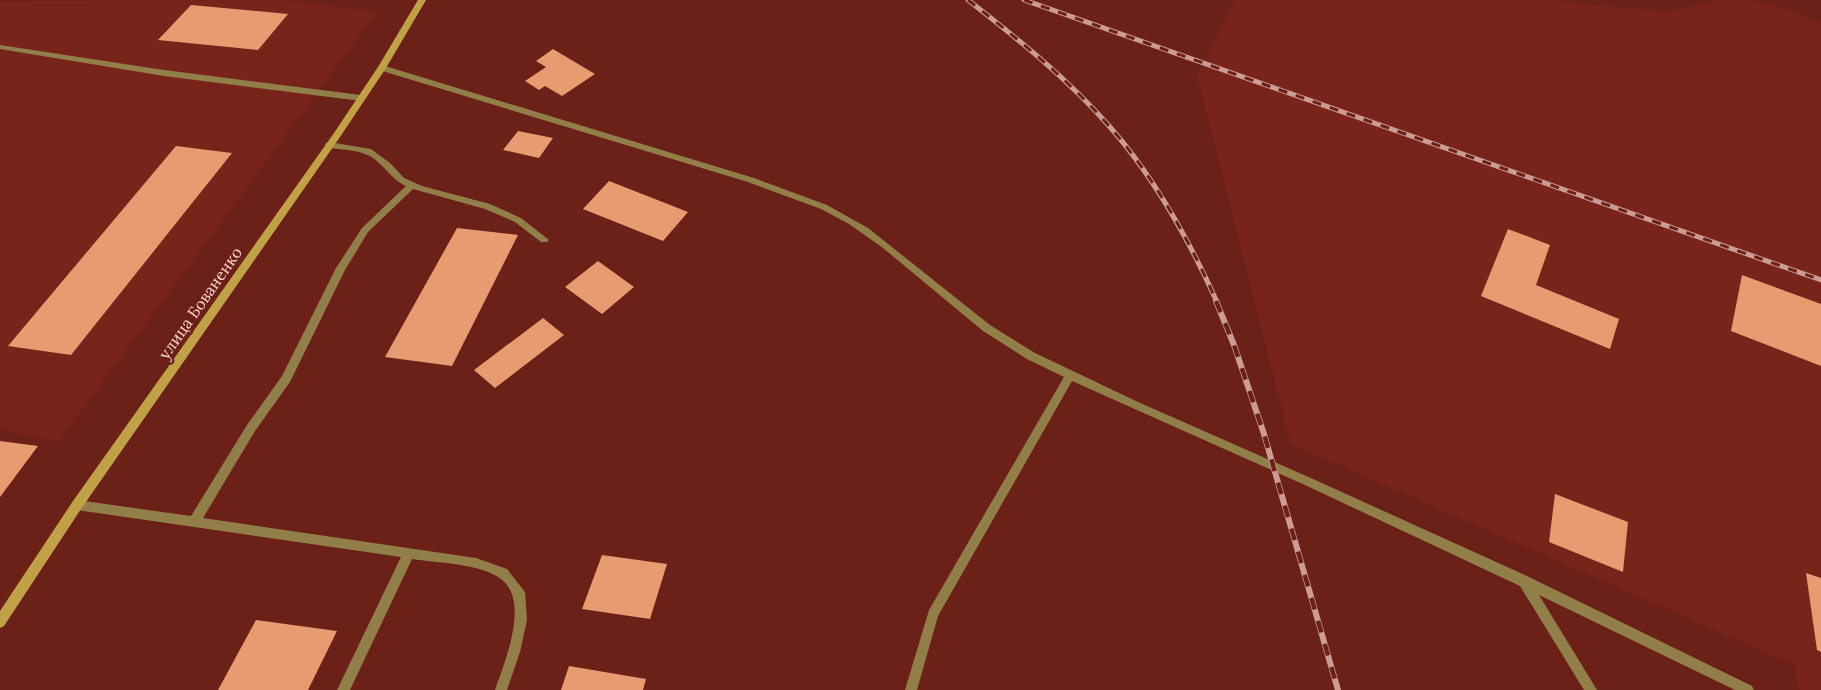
<svg xmlns="http://www.w3.org/2000/svg" width="1821" height="690" viewBox="0 0 1821 690" font-family="Lora,serif">
  <style>
    .built { fill: #78241b }
    .building { fill: #e89b71 }
    .lines { fill: none; stroke-linecap: round; stroke-linejoin: round }
    .lane { fill: #927e49; fill-rule: evenodd }
    .secondary { fill: #c1a148; fill-rule: evenodd }
    .rail-far1-casing { stroke: #cc9b93; stroke-width: 5 }
    .rail-casing { stroke: #cc9b93; stroke-width: 6 }
    .rail-far1 { stroke: #6b2018; stroke-width: 3; stroke-dasharray: 9; stroke-linecap: butt }
    .rail { stroke: #6b2018; stroke-width: 4.5; stroke-dasharray: 12; stroke-linecap: butt }
    .labels { text-anchor: middle; stroke-width: 5; stroke-linejoin: round; paint-order: stroke }
    .street-label { font-size: 16px; fill: #fad5ce; stroke: #6b2018 }
  </style>
  <rect width="100%" height="100%" fill="#6b2018"/>
  <g class="built">
    <path d="M280,0l97,12 -319,430 -58,-13v-428z"/>
    <path d="M1235,0h312l120,12 52,-12h21l24,3 34,10 23,10v667h-22l-4,-25 -504,-221 -94,-368z"/>
  </g>
  <g class="building">
    <path d="M191,5l97,9 -30,36 -100,-10z"/>
    <path d="M553,49l42,25 -33,22 -17,-10 -6,4 -14,-9 21,-14 -10,-6z"/>
    <path d="M518,131l35,7 -14,20 -36,-8z"/>
    <path d="M176,146l56,7 -161,202 -63,-9z"/>
    <path d="M609,181l79,31 -25,29 -80,-32z"/>
    <path d="M457,228l61,7 -66,131 -67,-9z"/>
    <path d="M1508,229l42,16 -14,40 83,34 -9,30 -129,-53z"/>
    <path d="M598,261l36,26 -32,27 -37,-27z"/>
    <path d="M1742,275l79,29v62l-90,-35z"/>
    <path d="M543,318l21,17 -69,53 -21,-18z"/>
    <path d="M0,441l38,5 -38,51z"/>
    <path d="M1555,494l73,28 -5,50 -74,-30z"/>
    <path d="M602,555l65,9 -17,55 -68,-10z"/>
    <path d="M1806,573l15,5v74l-4,-2z"/>
    <path d="M256,620l81,11 -29,59h-90z"/>
    <path d="M569,666l77,13 -3,11h-82z"/>
  </g>
  <g class="lines">
    <g class="lane">
      <path d="M0,45l164,25 197,25 4,3 -4,3 -197,-25 -164,-27z"/>
      <path d="M382,65l372,113 73,27 41,23 122,97 45,28 103,49 175,77 214,97 225,110 2,4h-19l-196,-95 58,95h-13l-64,-104 -215,-101 -233,-104 -134,235 -21,74h-12l24,-80 135,-233 -37,-18 -44,-28 -100,-83 -34,-24 -28,-15 -73,-27 -369,-112v-4z"/>
      <path d="M329,142l42,7 19,14 14,15 18,8 68,18 31,14 28,22 -2,2h-6l-26,-20 -30,-13 -72,-20 -45,43 -23,38 -55,112 -35,49 -52,87 273,40 31,11 18,23 2,28 -7,32 -13,38h-12c10,-29 37,-93 3,-113 -22,-14 -61,-14 -86,-18l-62,131h-13l64,-133 -324,-47 -4,-1 -2,-4 2,-4 4,-1 114,16 56,-91 35,-49 54,-108 26,-40 44,-42c-16,-7 -24,-26 -41,-32 -11,-5 -27,-4 -39,-7l-1,-2 1,-2z"/>
    </g>
    <path class="secondary" d="M418,0h8l-40,68 -46,69 -259,372 -77,117 -4,2v-17l73,-110 261,-368 44,-66z"/>
    <defs>
      <g id="rail-far1">
        <path d="M968,0c50,39 100,79 142,127 45,51 79,113 107,175"/>
        <path d="M1024,0l797,280"/>
      </g>
      <path id="rail" d="M1216,301l18,44 30,89 74,256"/>
    </defs>
    <use href="#rail-far1" class="rail-far1-casing"/>
    <use href="#rail" class="rail-casing"/>
    <use href="#rail-far1" class="rail-far1"/>
    <use href="#rail" class="rail"/>
  </g>
  <g class="labels">
    <g class="street-label">
      <text transform="translate(200 303) rotate(-55)" y="6">улица Бованенко</text>
    </g>
  </g>
</svg>
